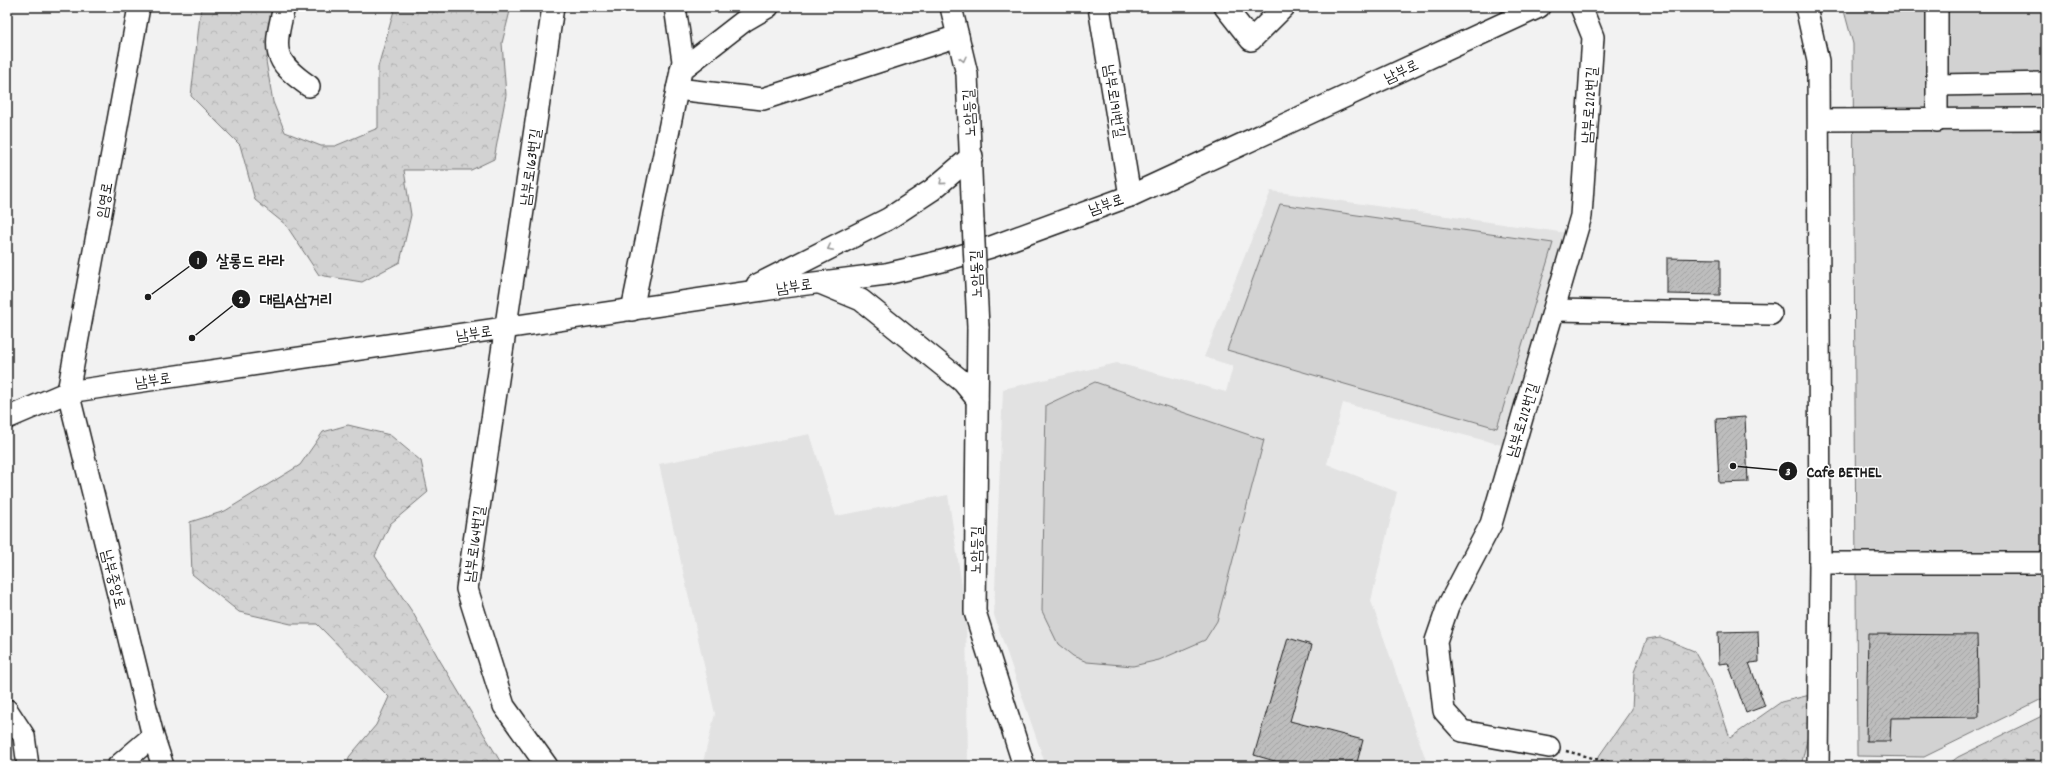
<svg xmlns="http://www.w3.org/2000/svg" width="2053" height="773" viewBox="0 0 2053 773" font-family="Dekko,'Poor Story',sans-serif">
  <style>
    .built { fill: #e2e2e2 }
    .forest { fill: url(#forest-crowns); stroke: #777 }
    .green { fill: #d2d2d2; stroke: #777 }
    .building { fill: url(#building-hatch); stroke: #1c1c1c }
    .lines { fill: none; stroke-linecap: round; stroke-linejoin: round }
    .minor-casing { stroke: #1c1c1c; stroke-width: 24 }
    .path { stroke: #1c1c1c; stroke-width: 2.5; stroke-dasharray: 3 3; stroke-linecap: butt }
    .minor { stroke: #fff; stroke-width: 21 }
    .minor-bridge-casing { stroke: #1c1c1c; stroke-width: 24; stroke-linecap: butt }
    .minor-bridge { stroke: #fff; stroke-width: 21 }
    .oneway { stroke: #999 }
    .labels { text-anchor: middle; stroke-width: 3; stroke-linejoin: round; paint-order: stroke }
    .street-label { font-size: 15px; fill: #1c1c1c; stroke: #fff }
    .leader { fill: none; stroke: #1c1c1c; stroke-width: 1.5 }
    .callout-dot { fill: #1c1c1c; stroke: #fff; stroke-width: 1.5 }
    .mark-label { font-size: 12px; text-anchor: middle; font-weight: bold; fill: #fff }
    .callout-label { font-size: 16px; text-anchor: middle; font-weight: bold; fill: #1c1c1c; stroke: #fff; stroke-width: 3; stroke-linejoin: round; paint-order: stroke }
  </style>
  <defs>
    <pattern id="forest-crowns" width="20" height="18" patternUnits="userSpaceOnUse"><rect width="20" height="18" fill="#d2d2d2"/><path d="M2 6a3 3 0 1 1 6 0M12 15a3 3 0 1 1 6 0" fill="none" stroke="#b4b4b4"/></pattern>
    <pattern id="building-hatch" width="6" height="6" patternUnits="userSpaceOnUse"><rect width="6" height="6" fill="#bdbdbd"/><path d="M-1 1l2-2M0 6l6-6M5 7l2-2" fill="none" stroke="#a2a2a2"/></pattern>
  </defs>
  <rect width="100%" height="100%" fill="#f2f2f2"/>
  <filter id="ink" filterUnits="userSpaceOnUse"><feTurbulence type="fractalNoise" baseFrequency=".025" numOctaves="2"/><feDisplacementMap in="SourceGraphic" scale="8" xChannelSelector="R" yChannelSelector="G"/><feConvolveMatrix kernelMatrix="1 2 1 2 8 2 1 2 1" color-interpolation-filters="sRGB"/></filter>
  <g filter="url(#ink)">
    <g class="built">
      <path d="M1271,191l296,42 -58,214 -166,-44 -16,61 70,28 -26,109 57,165h-382l-52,-151 9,-226 114,-26 109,29 7,-26 -29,-9z"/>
      <path d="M810,434l26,82 112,-21 18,117 2,154h-266l13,-52 -56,-250z"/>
    </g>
    <g class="forest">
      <path d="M201,7h78l-13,54 7,41 12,30 36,14h14l43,-18v-61l17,-60h116l-9,36 4,52 -12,64 -23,11h-67l7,45 -11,47 -38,20 -43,-7 -33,-50 -31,-25 -15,-55 -49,-49z"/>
      <path d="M348,425l42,10 31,26 7,31 -38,32 -15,32 38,57 26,46 64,107h-155l1,-9 27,-32 13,-28 -72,-73h-26l-52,-12 -47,-38 -2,-52 35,-11 75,-46 23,-33z"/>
      <path d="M1660,637l34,14 17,30 19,57 51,-36 29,-7 -1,36 -8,35h-209l40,-57 2,-37 13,-33z"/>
      <path d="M2046,714v52h-100l12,-9z"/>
    </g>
    <g class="green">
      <path d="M1843,7h203v690l-122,60 -67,-1 -4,-712z"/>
      <path d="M1280,204l273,39 -56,185 -270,-78z"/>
      <path d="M1095,382l169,58 -47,181 -12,19 -46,20 -26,6 -46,-4 -14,-6 -15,-12 -16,-33 4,-206z"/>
    </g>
    <g class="building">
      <path d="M1667,258l53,1v36l-53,-1z"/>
      <path d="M1745,417l3,65 -29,1 -3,-64z"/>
      <path d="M1758,631l1,31 -10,1 16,43 -19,7 -18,-50 -9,1 -1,-32z"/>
      <path d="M1868,634l109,1 2,82 -88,1 -1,23h-24z"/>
      <path d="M1288,638l24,7 -22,76 73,19 -7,26h-64l-38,-11z"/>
    </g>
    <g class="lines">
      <defs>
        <g id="minor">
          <path d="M139,7l-71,385 85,344 10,30"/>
          <path d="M284,7c-10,42 -13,53 25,79"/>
          <path d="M951,7l16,67 6,148"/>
          <path d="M1099,7l31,189"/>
          <path d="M1225,7l26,33 33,-33"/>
          <path d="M1806,7l12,54 2,502 -2,203"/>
          <path d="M1937,7v114"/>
          <path d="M681,70l63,-49 24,-14"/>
          <path d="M1937,85l109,-2"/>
          <path d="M677,89l86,10 195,-63"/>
          <path d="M1819,120l227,-1"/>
          <path d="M820,283l41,17 102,82 14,17"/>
          <path d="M757,285l131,-66 44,-29 40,-34"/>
          <path d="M632,310l51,-249 -8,-54"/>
          <path d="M1555,310l216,4"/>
          <path d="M978,327l-3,285 49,154"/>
          <path d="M7,418l61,-26 715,-105 103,-13 56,-13 49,-14 139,-51 409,-189"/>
          <path d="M1820,563h226"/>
          <path d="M7,710l17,26 4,30"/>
          <path d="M1549,747l-87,-16 -18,-20 -8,-70 12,-35 43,-82 90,-308 12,-179 -12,-30"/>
          <path d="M118,766l35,-30"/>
          <path d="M547,766l-43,-60 -37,-117 86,-582"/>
        </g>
      </defs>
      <use href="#minor" class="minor-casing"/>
      <path class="path" d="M1566,751l57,15"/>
      <use href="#minor" class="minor"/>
      <defs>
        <path id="minor-bridge" d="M973,222l5,105"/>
      </defs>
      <use href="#minor-bridge" class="minor-bridge-casing"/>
      <use href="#minor-bridge" class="minor-bridge"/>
    </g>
    <defs><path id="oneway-chevron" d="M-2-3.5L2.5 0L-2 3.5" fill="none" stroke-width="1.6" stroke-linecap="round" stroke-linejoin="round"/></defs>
    <g class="oneway">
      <use href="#oneway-chevron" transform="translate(963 59) rotate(77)"/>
      <use href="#oneway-chevron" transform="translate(942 182) rotate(139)"/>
      <use href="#oneway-chevron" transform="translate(830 248) rotate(153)"/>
    </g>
  </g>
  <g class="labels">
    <g class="street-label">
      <text transform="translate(1401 71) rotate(-25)" y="5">남부로</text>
      <text transform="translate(1115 101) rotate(81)" y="5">남부로191번길</text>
      <text transform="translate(1589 105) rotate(-86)" y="5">남부로212번길</text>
      <text transform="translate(969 113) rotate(-93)" y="5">노암등길</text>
      <text transform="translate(530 167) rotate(-82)" y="5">남부로163번길</text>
      <text transform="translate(104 200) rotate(-80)" y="5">임영로</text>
      <text transform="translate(1106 204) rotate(-19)" y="5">남부로</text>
      <text transform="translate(976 274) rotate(-92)" y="5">노암동길</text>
      <text transform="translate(794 286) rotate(-8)" y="5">남부로</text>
      <text transform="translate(474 333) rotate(-8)" y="5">남부로</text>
      <text transform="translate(153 380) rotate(-8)" y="5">남부로</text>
      <text transform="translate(1522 420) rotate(-73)" y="5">남부로212번길</text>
      <text transform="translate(474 544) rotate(-82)" y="5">남부로164번길</text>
      <text transform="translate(976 550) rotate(-89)" y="5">노암등길</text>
      <text transform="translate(114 579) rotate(76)" y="5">남부중앙로</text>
    </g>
  </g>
  <path class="leader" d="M148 297L198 260M192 338L241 299M1733 466L1788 471"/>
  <g class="callout-dot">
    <circle cx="148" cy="297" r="4"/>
    <circle cx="192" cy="338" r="4"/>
    <circle cx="1733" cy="466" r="4"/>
    <circle cx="198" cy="260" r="10"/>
    <circle cx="241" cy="299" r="10"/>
    <circle cx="1788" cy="471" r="10"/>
  </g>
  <g class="mark-label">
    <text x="198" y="264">1</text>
    <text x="241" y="303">2</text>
    <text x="1788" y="475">3</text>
  </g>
  <g class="callout-label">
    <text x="250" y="266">살롱드 라라</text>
    <text x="296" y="305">대림A삼거리</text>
    <text x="1844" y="477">Cafe BETHEL</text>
  </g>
  <rect width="2053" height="773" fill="none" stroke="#fff" stroke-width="24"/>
  <rect x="12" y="12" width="2029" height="749" fill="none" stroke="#1c1c1c" stroke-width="1.5" filter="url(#ink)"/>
</svg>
